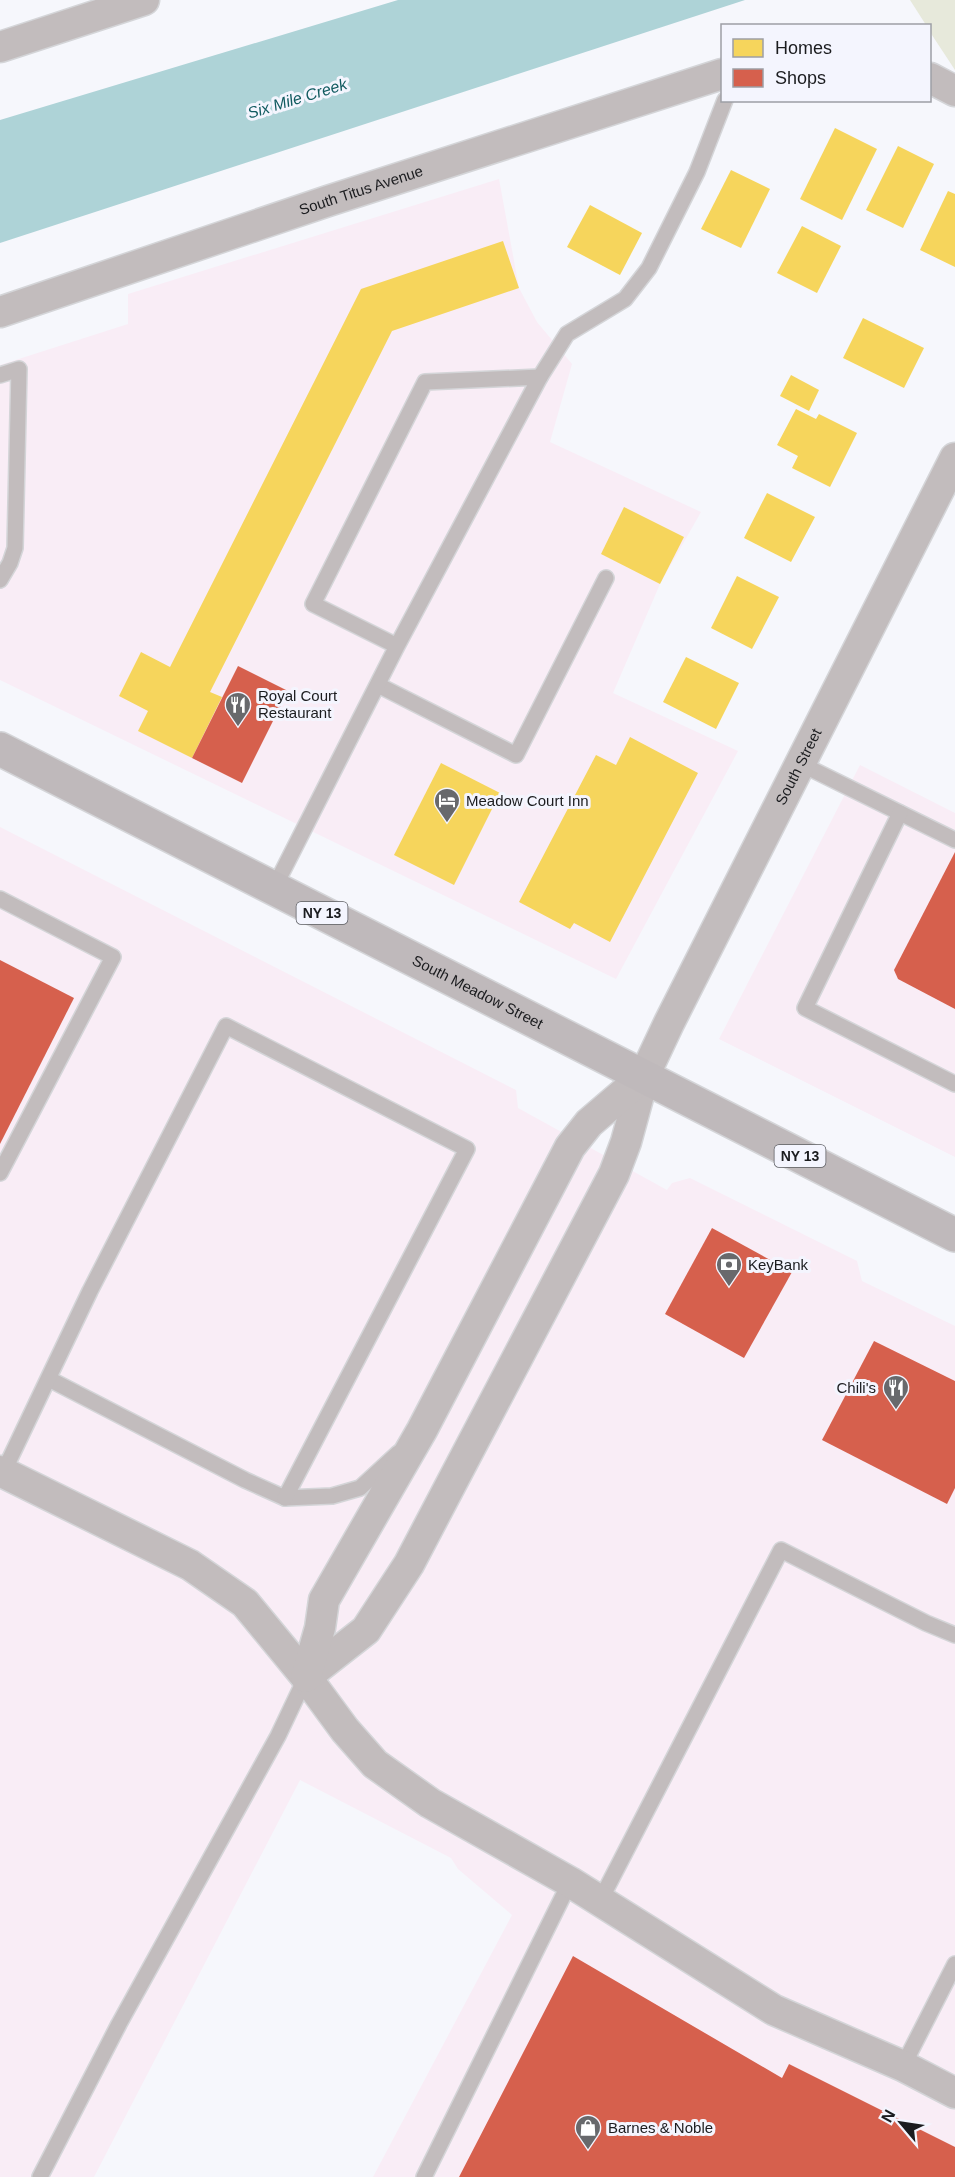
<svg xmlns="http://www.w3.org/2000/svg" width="955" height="2177" viewBox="0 0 955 2177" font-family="Arial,sans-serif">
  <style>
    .commercial { fill: #f9edf6 }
    .green { fill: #e7e9db }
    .water { fill: #aed3d7 }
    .homes { fill: #f6d55c }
    .shops { fill: #d6604d }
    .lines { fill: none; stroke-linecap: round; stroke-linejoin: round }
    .lane-casing { stroke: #d4d5d8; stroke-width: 18 }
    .street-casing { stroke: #d4d5d8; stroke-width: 33 }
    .highway-casing { stroke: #d4d5d8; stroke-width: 36 }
    .lane { stroke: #c2bcbd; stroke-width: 15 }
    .street { stroke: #c2bcbd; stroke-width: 30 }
    .highway { stroke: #bfb9bb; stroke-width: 33 }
    .labels { text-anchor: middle; stroke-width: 6; stroke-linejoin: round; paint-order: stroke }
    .shield { fill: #f4f5fe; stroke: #5c5d62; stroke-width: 1.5 }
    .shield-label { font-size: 14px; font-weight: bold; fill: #1b1c1f }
    .street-label { font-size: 15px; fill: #1b1c1f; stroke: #f4f5fe }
    .poi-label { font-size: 15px; fill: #1b1c1f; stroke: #f4f5fe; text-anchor: start }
    .water-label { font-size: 16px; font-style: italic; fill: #115b60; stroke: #f4f5fe }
  </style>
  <rect width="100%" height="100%" fill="#f6f7fc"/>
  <g class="commercial">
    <path d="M499,179l20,109 18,34 35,42 -22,78 151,70 -41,72 -47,109 125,58 -122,228 -616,-299v-315l128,-41v-30z"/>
    <path d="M860,765l95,48v344l-236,-118z"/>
    <path d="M0,827l516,263 2,18 149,82 5,-7 18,-5 167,83 5,20 93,45v851h-582l139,-262 -54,-46 -7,-11 -151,-78 -206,397h-94z"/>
  </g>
  <path class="green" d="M910,0h45v70l-25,-38v-6l-4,-1z"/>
  <path class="water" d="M398,0h347l-745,243v-123z"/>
  <g class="homes">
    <path d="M835,128l42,21 -35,71 -42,-21z"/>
    <path d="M898,146l36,18 -31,64 -37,-18z"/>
    <path d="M731,170l39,19 -29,59 -40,-19z"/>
    <path d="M948,191l7,3v73l-35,-17z"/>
    <path d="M590,205l52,28 -22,42 -53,-28z"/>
    <path d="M802,226l39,20 -24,47 -40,-20z"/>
    <path d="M503,241l16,47 -127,43 -182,361 12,5 -30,61 -54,-27 10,-20 -29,-15 22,-44 29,15 191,-378z"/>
    <path d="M863,318l61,30 -20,40 -61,-30z"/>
    <path d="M791,375l28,15 -10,21 -29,-15z"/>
    <path d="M796,409l20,10 3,-5 38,19 -27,54 -38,-19 6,-12 -21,-11z"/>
    <path d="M767,493l48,24 -24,45 -47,-24z"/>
    <path d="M624,507l60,30 -24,47 -59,-30z"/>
    <path d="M737,576l42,21 -27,52 -41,-21z"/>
    <path d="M686,657l53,26 -23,46 -53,-27z"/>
    <path d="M630,737l68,36 -88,169 -36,-19 -4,6 -51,-27 77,-147 20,10z"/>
    <path d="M441,763l59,30 -46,92 -60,-30z"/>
  </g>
  <g class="shops">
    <path d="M238,666l50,25 -46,92 -50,-25z"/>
    <path d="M955,852v157l-57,-30 -4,-9z"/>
    <path d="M0,960l74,38 -74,146z"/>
    <path d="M712,1228l80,44 -48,86 -79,-44z"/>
    <path d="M874,1341l81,40v107l-8,16 -125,-64z"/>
    <path d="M573,1956l209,122 7,-14 166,83v30h-496z"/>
  </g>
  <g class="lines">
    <defs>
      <g id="lane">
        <path d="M0,375l19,-6 -4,179 -5,15 -10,17"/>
        <path d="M540,377l27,-43 58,-35 24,-31 48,-96 28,-72"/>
        <path d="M378,685l138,70 90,-177"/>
        <path d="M801,764l154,76"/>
        <path d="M900,813l-95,195 150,76"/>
        <path d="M274,888l123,-242 143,-269 -115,5 -112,222 84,42"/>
        <path d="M0,899l113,58 -113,216"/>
        <path d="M49,1379l196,101 40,18 47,-2 28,-8 38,-35"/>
        <path d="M3,1473l87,-182 136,-265 241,123 -182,349"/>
        <path d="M600,1901l181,-351 145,73 29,12"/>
        <path d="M903,2066l52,-102"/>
        <path d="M40,2177l79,-153 159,-288 28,-59"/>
        <path d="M424,2177l146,-295"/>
      </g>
      <g id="street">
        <path d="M0,47l144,-47"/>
        <path d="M930,78l25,13"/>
        <path id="s1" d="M0,312l328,-111 394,-127"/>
        <path d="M0,1471l190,94 55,38 61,74 39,53 30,34 55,39 140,79 204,128 129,56 52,27"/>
        <path id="s2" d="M306,1677l60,-47 43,-66 205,-390 12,-32 18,-66 25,-53 286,-565"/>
        <path d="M306,1677l14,-49 4,-28 98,-170 148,-283 19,-24 55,-47"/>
      </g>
      <g id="highway">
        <path id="s3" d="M0,749l955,486"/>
      </g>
    </defs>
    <use href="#lane" class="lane-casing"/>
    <use href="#street" class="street-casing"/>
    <use href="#highway" class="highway-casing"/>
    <use href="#lane" class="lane"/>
    <use href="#street" class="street"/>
    <use href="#highway" class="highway"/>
  </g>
  <defs>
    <symbol id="restaurant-pin" viewBox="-11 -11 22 30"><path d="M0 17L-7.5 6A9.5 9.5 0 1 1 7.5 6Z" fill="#68696c" stroke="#f4f5fe"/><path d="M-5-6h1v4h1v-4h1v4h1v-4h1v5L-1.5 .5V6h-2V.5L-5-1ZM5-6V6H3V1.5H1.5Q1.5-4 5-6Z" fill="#fff"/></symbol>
    <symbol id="hotel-pin" viewBox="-11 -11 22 30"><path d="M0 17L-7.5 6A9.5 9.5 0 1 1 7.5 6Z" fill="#68696c" stroke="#f4f5fe"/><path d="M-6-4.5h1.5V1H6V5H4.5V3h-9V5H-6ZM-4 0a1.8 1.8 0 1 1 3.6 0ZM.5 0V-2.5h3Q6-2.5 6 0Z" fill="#fff"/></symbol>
    <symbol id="bank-pin" viewBox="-11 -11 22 30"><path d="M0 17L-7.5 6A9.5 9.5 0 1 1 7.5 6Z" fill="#68696c" stroke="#f4f5fe"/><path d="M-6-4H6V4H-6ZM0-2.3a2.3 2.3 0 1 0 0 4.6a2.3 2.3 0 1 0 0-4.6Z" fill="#fff"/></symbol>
    <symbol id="shop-pin" viewBox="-11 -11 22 30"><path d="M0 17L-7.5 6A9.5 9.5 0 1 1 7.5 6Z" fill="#68696c" stroke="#f4f5fe"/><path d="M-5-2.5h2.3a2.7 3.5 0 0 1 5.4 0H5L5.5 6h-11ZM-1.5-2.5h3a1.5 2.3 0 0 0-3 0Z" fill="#fff"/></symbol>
  </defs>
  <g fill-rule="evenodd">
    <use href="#restaurant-pin" x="223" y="690" width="30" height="40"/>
    <use href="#hotel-pin" x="432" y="786" width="30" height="40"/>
    <use href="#bank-pin" x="714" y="1250" width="30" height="40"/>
    <use href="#restaurant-pin" x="881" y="1373" width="30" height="40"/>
    <use href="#shop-pin" x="573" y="2113" width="30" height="40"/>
  </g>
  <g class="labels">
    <g class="shield">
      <rect x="296.5" y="902" width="51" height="22" rx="4.5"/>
      <rect x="774.5" y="1145" width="51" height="22" rx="4.5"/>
    </g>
    <g class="shield-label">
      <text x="322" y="918">NY 13</text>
      <text x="800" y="1161">NY 13</text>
    </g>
    <g class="street-label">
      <text dy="5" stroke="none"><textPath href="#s1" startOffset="381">South Titus Avenue</textPath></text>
      <text dy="5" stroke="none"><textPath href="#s2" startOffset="1044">South Street</textPath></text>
      <text dy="5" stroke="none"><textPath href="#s3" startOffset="536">South Meadow Street</textPath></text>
    </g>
    <g class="poi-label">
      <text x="258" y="701">Royal Court<tspan x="258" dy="17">Restaurant</tspan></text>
      <text x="466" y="806">Meadow Court Inn</text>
      <text x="748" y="1270">KeyBank</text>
      <text x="876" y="1393" text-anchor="end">Chili's</text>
      <text x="608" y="2133">Barnes &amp; Noble</text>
    </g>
    <g class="water-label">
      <text transform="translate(297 98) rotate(-17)" y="6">Six Mile Creek</text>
    </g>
  </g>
  <rect x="721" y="24" width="210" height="78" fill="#f4f5fe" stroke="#9d9ea5" stroke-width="1.5"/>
  <rect x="733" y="39" width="30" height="18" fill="#f6d55c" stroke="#9d9ea5" stroke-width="1.5"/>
  <text x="775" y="54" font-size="18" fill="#1b1c1f">Homes</text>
  <rect x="733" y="69" width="30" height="18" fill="#d6604d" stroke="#9d9ea5" stroke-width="1.5"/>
  <text x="775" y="84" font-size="18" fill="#1b1c1f">Shops</text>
  <g transform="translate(901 2123) rotate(299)" stroke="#f4f5fe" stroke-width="4.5" paint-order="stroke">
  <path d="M0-4.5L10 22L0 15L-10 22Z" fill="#1b1c1f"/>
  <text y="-9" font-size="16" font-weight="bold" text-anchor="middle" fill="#1b1c1f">N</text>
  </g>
</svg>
